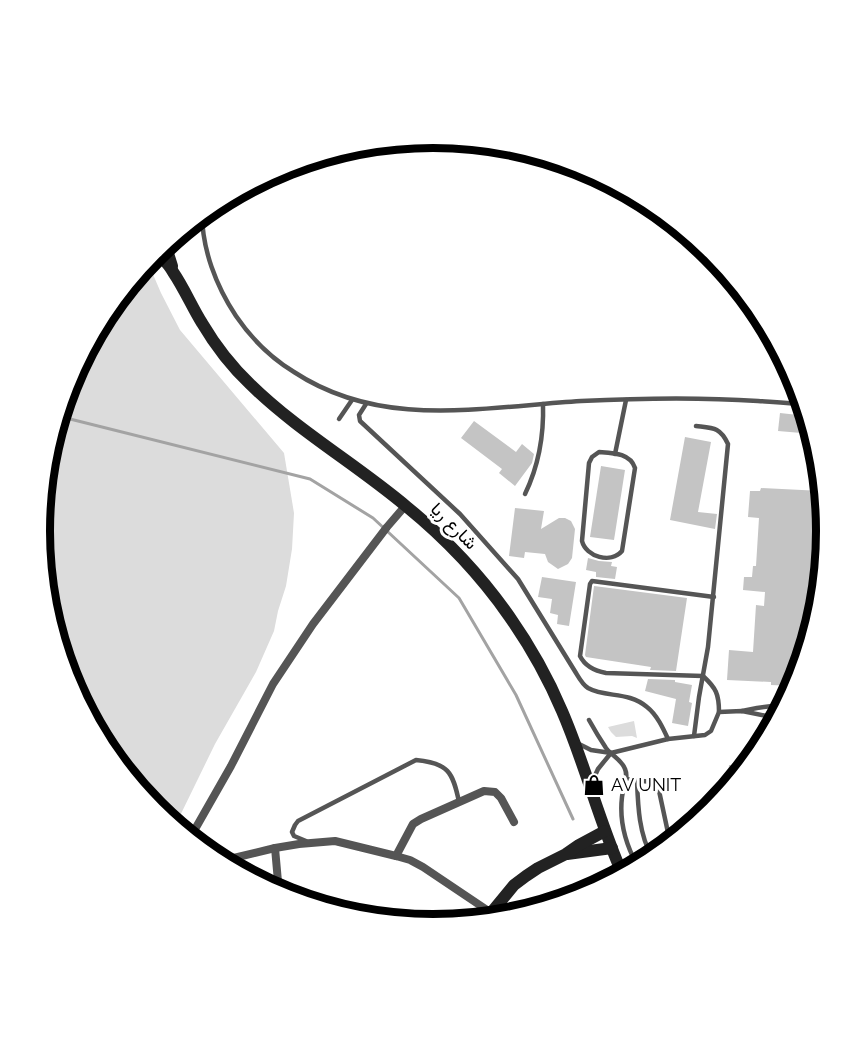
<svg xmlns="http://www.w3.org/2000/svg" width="865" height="1061" viewBox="0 0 865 1061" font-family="Raleway,Vazirmatn,sans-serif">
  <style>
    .green { fill: #dcdcdc }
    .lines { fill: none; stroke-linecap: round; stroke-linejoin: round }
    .stream { stroke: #a3a3a3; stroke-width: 3 }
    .building { fill: #c4c4c4 }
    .lane { stroke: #555; stroke-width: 4.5 }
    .street { stroke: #555; stroke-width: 8 }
    .secondary { stroke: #222; stroke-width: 12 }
    .labels { text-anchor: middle; stroke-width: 6; stroke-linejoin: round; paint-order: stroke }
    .street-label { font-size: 18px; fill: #000; stroke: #fff }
    .poi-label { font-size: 18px; fill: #000; stroke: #fff; text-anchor: start }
    .rim { fill: none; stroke: #000; stroke-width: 8 }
  </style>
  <rect width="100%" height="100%" fill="#fff"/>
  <g class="green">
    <path d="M142,267l10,5 9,21 19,37 104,123 10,60 -2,36 -6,37 -8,25 -4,20 -18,41 -41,72 -40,82 -21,-18 -49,-59 -36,-68 -22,-74 -8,-77 8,-77 22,-73 37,-68z"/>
    <path d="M634,721l3,17 -5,-2 -16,1 -5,-5 -3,-5z"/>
  </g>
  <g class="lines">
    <path class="stream" d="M58,416l252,63 63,39 86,80 57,97 57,124"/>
  </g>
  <g class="building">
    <path d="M780,413l27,3 6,18 -35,-3z"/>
    <path d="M474,421l42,31 6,-8 12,10 -2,9 -17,23 -16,-13 3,-4 -41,-31z"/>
    <path d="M685,437l26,5 -13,70 19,2 -2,15 -45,-9z"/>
    <path d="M601,466l24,4 -11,70 -24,-3z"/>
    <path d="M761,488l61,3 -6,125 -23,70 -22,-1v-3l-44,-2 2,-30 24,2 3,-47 8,1 1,-14 -22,-2 1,-13h8l1,-11h3l3,-48 -11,-1 2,-26h10z"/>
    <path d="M515,508l29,3 -3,18 18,-11h6l6,3 4,8 -3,29 -4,6 -10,5 -10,-7 -3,-8 -20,-2 -1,6 -15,-2z"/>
    <path d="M588,558l11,3 13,1 -1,4 6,1 -2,12 -19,-2v-5l-10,-2z"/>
    <path d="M542,577l34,5 -7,44 -12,-2 1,-9 -8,-2 2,-14 -14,-2z"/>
    <path d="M594,586l93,12 -11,73 -26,-1 1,-3 -65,-10 -1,-2z"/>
    <path d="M648,679l27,1v2l17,3 -3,17 3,1 -4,23 -16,-3 4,-24 -31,-8z"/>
    <path d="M729,765l17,1 -19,22z"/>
  </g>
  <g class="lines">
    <g class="lane">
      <path d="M202,213c0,36 14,73 34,103 15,22 35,42 58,56 88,58 188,35 287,29 59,-3 119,-4 177,0 15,1 31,1 46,4"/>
      <path d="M366,404l-7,11 1,6 100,93 58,65 58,94c3,5 7,12 12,15 18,10 40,3 59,19 10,8 16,21 21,32"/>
      <path d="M339,419l13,-19"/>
      <path d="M599,452c14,1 31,1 36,16l-13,83c-11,13 -36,6 -40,-10l7,-78 3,-6z"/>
      <path d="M615,454l11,-54"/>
      <path d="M525,494c14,-29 19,-58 18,-90"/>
      <path d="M714,597l-122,-16 -2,3 -10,72c5,10 15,15 26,17l97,3c13,12 16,18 16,36"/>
      <path d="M742,711l15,-3 15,-2"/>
      <path d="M589,720c5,9 11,19 17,28 6,8 16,12 19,21 4,9 -2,19 -3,28 -3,25 3,46 15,68"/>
      <path d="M694,736l5,-39 9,-50 20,-203c-8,-17 -15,-16 -32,-18"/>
      <path d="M579,744l12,6 20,3 57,-14 37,-4 6,-4 8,-19 23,-1 29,6"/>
      <path d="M626,779l25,3 7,4 12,56"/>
      <path d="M637,781c1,26 2,53 15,76"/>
      <path d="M592,782l6,-13 13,-16"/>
      <path d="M306,841l-12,-5 -2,-4 3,-7 3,-4 118,-61c32,3 37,12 43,42"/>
    </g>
    <g class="street">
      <path d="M190,838l41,-72 42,-82 40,-60 74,-97 19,-22"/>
      <path d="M275,848l4,45"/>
      <path d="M396,856l17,-32 8,-5 63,-28 11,1 6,6 13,24"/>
      <path d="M221,861l54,-13 24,-4 36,-3 61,15 14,4 13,7 67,45"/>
    </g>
    <g class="secondary">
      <path d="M165,244l7,22"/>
      <path d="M156,251c6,7 13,13 17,21 11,16 19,35 29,51 13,22 29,43 48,61 48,47 106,80 157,123 38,31 74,69 102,109 21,30 39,62 53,95 23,53 37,110 60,162"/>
      <path d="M567,854l45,-6"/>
      <path d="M486,919l28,-34 12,-9 12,-8 28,-14 13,-9 26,-14"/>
    </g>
  </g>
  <defs>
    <symbol id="shop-bare" viewBox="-9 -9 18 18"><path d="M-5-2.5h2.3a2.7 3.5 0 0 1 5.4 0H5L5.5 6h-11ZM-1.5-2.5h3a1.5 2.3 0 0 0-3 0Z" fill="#000" stroke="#fff" stroke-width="2.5" paint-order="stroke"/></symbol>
  </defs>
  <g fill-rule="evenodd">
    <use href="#shop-bare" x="579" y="770" width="30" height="30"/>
  </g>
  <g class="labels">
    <g class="street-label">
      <text transform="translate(454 526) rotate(45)" y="6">شارع ريا</text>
    </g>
    <g class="poi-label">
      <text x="611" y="791">AV UNIT</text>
    </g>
  </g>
  <path d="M0 0H865V1061H0ZM50 531a383 383 0 1 1 766 0a383 383 0 1 1-766 0Z" fill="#fff" fill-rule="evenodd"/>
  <path class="rim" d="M50 531a383 383 0 1 1 766 0a383 383 0 1 1-766 0Z"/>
</svg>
